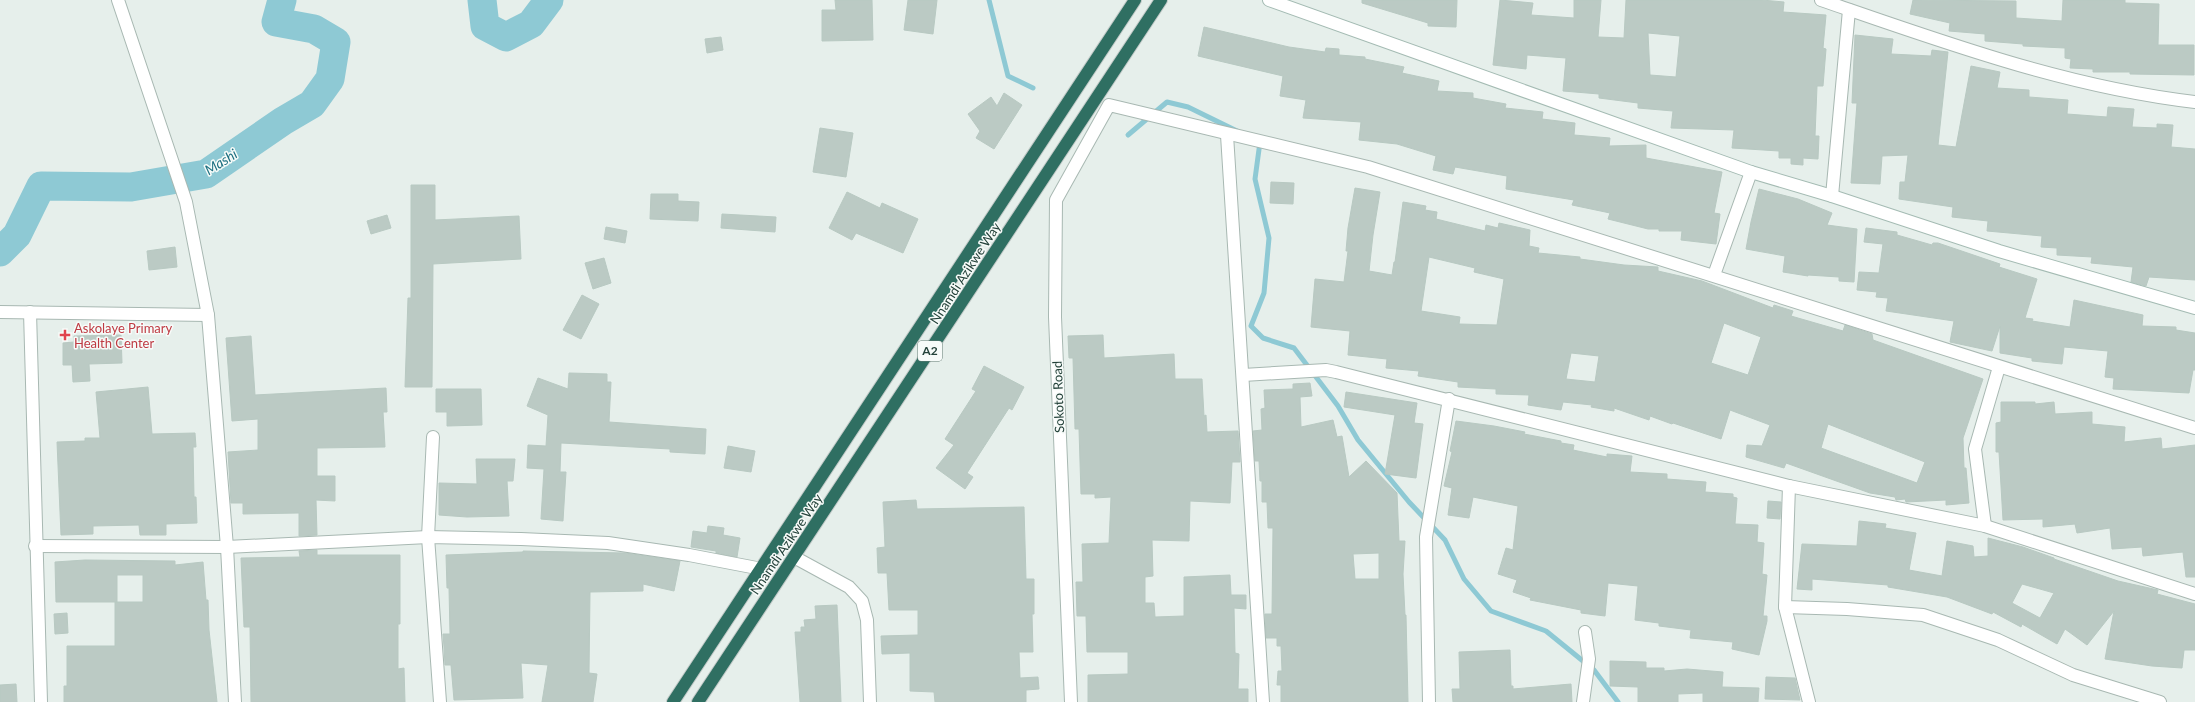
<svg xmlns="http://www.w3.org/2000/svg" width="2195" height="702" viewBox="0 0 2195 702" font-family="Lato,sans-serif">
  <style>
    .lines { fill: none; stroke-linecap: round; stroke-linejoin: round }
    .stream { stroke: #8ec9d4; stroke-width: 5 }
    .river { stroke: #8ec9d4; stroke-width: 29 }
    .building { fill: #bbcac4; stroke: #b8c9c2; fill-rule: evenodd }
    .street-casing { stroke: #a8b8b2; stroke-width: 14 }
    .secondary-casing { stroke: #a4bbb3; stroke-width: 14 }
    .highway-casing { stroke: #c2cac8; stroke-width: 14 }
    .street { stroke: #fff; stroke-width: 12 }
    .secondary { stroke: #fff; stroke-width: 12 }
    .highway { stroke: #2f6f62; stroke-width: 12 }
    .health-dot { fill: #e0444e; stroke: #f7fbf9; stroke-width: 1.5 }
    .labels { text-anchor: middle; stroke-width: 3; stroke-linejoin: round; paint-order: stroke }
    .shield { fill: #f7fbf9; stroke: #637a73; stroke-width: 1 }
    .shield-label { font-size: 12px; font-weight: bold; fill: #24423a }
    .street-label { font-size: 13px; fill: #24423a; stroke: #f7fbf9 }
    .health-label { font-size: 13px; fill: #be3a42; stroke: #f7fbf9; text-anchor: start }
    .water-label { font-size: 14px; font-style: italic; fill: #1c6f80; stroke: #f7fbf9 }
  </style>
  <rect width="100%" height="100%" fill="#e6efeb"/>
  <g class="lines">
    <g class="stream">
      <path d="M989,0l19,76 25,12"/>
      <path d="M1128,135l39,-33 21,5 49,24"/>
      <path d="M1260,142l-5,37 14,59 -5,55 -13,33 12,12 31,10 44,58 20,34 51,62 36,38 19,39 27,32 55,20 48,39 24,32"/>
    </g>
    <g class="river">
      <path d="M482,0l3,26 21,11 25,-13 18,-24"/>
      <path d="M0,252l17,-17 24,-49 90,1 75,-13 77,-53 29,-17 18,-25 6,-37 -22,-13 -38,-7 6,-22"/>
    </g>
  </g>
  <g class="building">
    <path d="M835,0h37l1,40 -51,1v-31h14z"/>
    <path d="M908,0h29l-4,34 -29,-4z"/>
    <path d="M1362,0h95l-1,27 -28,-1v-3l-66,-20z"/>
    <path d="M1500,0l33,3 -2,12 43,3v-18h27l-3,37 26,1 2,-38h136l22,2 -1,10 43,3 -3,33 3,1 -3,37h-6l-2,50h4l-1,23 -15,-1v7l-12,-1v-6h-12v-7l-47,-3 2,-18 -63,-2 2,-17 -35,-3v-5l-39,-5v-4l-36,-3 3,-33 -39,-3 -1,14 -33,-4zM1648,33l32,3 -4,41 -26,-2z"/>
    <path d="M1913,0l103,1v17l46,3 1,-21h62v3l34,1 -1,41h36v30l-64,-1v-2h-37v-3l-23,-1 1,-9 -6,-1v-10l-42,-2v-2l-38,-3v-7l-36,-3 1,-8 -40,-9z"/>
    <path d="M1204,27l85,20 36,5 1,-4 13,1v6l26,2v2l39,8 -2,6 37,8 -2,10 36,2v5l33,6 -1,4 38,4 -1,7 33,4 -1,12 36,3 -1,8 37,-1v13l76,14 -8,41 6,1 -4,30 -35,-4 1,-9h-23v-2h-11l-40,-10 2,-6 -38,-8 2,-5 -68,-11 1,-13 -52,-9 -2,7 -20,-4 3,-14 -39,-12 -38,-4 2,-18 -58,-4 3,-18 -26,-4 3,-20 -85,-20z"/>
    <path d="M1855,35l38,4 -2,15 40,2 1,-6 16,2 -10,93 18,2 15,-81 29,6 -3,16 32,2v7l39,3 -1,14 40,3 1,-10 26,2 -2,18 25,1v-4l16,1 -2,22 24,2v131l-46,-3 -3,9 -15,-4 2,-15 -42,-4 1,-6 -35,-2v-7l-16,-1 1,-11 -55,-5 1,-10 -36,-4 1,-10 -54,-8 1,-17h5l3,-27 -26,1 -2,28 -29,-1 6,-80h-5z"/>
    <path d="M721,37l2,13 -16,3 -2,-14z"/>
    <path d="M1004,93l18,12 -28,44 -18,-11 4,-7 -12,-17 23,-17 6,9z"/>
    <path d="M820,128l33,5 -7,44 -33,-5z"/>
    <path d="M1271,182l23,1 -1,21 -23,-1z"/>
    <path d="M411,185h24v35l84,-4 2,43 -88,5 -1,123h-27l3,-89h3z"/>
    <path d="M1355,188l25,4 -7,43 -4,36 23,4 2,-13h1l8,-60 23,4 -1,4 12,2 -1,7 49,12 1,-6 12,3 1,-5 31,7 -1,16 10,2 -1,5 42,4v2l44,6 34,2v4l44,10 71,27 1,-3 19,6 -2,5 52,15 2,-6 27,9 1,6 110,39 -20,59 1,30h2l3,35 -23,2v-5l-40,2 -1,-3 -9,1 -1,-3 -25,-4 -84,-30 -2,5 -38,-11 1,-12 15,1 8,-21 -40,-15 -9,29 -48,-16 -1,1 -22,-8 -1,4 -35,-12v3l-23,-4 1,-2 -29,-3 -2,8 -33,-5 1,-10 -33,-1v-5l-38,-2v-5l-40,-6 1,-5 -33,-3 1,-9 -39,-4 2,-24 -39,-4 4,-48 29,3 4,-31h-2l2,-23zM1429,257l46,11 -1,4 30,7 -7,46 -38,-1 1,-7 -39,-6zM1724,323l37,14 -13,38 -37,-12zM1571,353l28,3 -4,26 -29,-3zM1828,424l97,38 -8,21 -96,-35z"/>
    <path d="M1759,189l39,10 34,14 -5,12 30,4 -3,53 -15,-1v-4l-31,-2v1l-25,-4 2,-16 -39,-7 5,-27z"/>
    <path d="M847,192l33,16 2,-5 36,16 -15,34 -47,-20 -4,7 -23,-12z"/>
    <path d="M651,194h27v7l21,1 -1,19 -48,-2z"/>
    <path d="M722,214l54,3 -1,15 -54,-4z"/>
    <path d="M387,215l4,13 -20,6 -4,-13z"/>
    <path d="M606,227l21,4 -2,12 -21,-4z"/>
    <path d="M1866,228l31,4v3l35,10 1,-2h5l62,21 -1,3 38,12 -12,39 8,1 -1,2 38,6 4,-27 69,15 -1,11 34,1v3l19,3v37h-2l-4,23 -76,-4 1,-11 -9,-1 3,-26 -44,-4 -2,17 -30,-3v-3l-32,-5v-27l-8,25 -42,-9 4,-21 -68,-10 2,-13 -12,-1 1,-5 -20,-2 2,-18 20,1 4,-29 -19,-2z"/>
    <path d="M175,247l2,20 -28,3 -2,-19z"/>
    <path d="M604,258l7,25 -18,6 -8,-26z"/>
    <path d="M582,295l17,9 -18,35 -18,-9z"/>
    <path d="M121,335l1,28 -33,1 1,17 -17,1 -1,-17h-9v-22l11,-1v-6z"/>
    <path d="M1103,335l1,23 70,-4 1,25h27l2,37 2,-1 1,17 31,-1 2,31h-8l-2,41 -40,-2 -1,40 -37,-1 1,36 -8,1v26h9l1,14 29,-1v-39l46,-2 1,20h15v14l-12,-1 1,45 4,1 -1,35h10v13h-160v-27l40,-1v-22h-41l-1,-36h-9l-1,-34h7l-1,-38 27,-1 2,-46 -16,1v-4h-14l-2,-65h-4l-2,-71h-4l-1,-22z"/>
    <path d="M251,336l4,59 131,-7 1,24h-4l2,35 -68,1v28h18v25l-19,-1 1,35 -18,1v-23l-56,1v-11h-12l-3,-51 30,-2v-31l-26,2 -6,-83z"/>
    <path d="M984,366l40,21 -12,23 -3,-2 -42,65 6,4 -8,12 -29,-21 18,-23 -9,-6 31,-48 -4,-2z"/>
    <path d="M569,373l38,1v8h4l-2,40 97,7 -1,25 -35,-2v-3l-109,-6 -1,29h6l-3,49 -22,-2 3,-50 -17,-1 1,-23 18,1 2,-31 -21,-9 11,-28 30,11z"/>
    <path d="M1310,383l2,13 -12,1 1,30 32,-7 4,17 5,-1 7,41 17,-16 31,32 2,48h6l-2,33 2,41h1l2,87h-127v-17h-4l1,-14h4l-1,-25h-4v-8h-11l-1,-24h7l1,-86h-5l-1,-26h-5v-21h-2l-1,-20h-4l-2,-30 9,-1 -1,-21 4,-1 -1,-18 29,-1v-5zM1379,553v26h-24l-2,-25z"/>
    <path d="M148,387l4,47 43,-1 1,14h-3l1,50h2l1,26 -31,1v11h-26l-1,-10 -46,1v8l-32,1 -4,-93 28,-1v-3h15l-4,-46z"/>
    <path d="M436,389h45l1,36 -35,1v-14h-11z"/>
    <path d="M1346,392l71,11 -3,20 9,1 -7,54 -31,-4 10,-59 -51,-8z"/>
    <path d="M2001,402h34v2l19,-2 1,12 37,-2v12l33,3 -1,15 37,-4 1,11 33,-4v132h-9l-3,-25 -40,4 -1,-9 -30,2 -2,-21 -33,5 -2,-9 -32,3v-8l-40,1 -4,-68h-3v-29l5,-1z"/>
    <path d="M1456,421l38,5 31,6 -1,2 37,7v2l13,2 -1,5 34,7v-3l25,2 -2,16 37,2v5l39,3 -1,10 28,2v3l4,1 -2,26 23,1 -1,17 7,1 -2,31 5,1 -4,41h4v5l-8,34 -27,-6 1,-7 -43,-4 1,-8 -32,-4v-3l-24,-3 3,-34 -30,-3 -3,33 -24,-3v-3l-51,-10 1,-2 -18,-6 4,-12 -19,-6 8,-26 7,2 5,-44 -45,-9 -4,21 -21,-3 4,-27 -8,-2 8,-34 -2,-1z"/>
    <path d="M728,446l27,5 -4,21 -27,-4z"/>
    <path d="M476,459h39l-2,22h-6l2,35 -42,1 -28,-2v-32l38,1z"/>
    <path d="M916,500l1,9 107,-2 2,72h8v35h-2l1,38h-14l1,26 18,-1 1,12 -13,1v12h-91l-1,-10 -24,-1v-38l-28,1 -1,-18 37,-1v-25h-29l-2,-37h-9l-1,-25 8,-1 -2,-45z"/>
    <path d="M1768,501l13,1 -1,17 -13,-1z"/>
    <path d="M1859,521l27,3 -1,4 31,5 -7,37 33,6 5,-35 26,5 1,11 14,-1v-18l35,9 31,11v1l64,22 40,9 -1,4 38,10v46h-11l-2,18 -30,-2 -47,-7 9,-48 -27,34 -22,-16 -8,15 -35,-20 -1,3 -28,-15 -1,2 -45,-17 -59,-10v-2l-76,-6v11l-15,-1 5,-45 55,2zM2022,584l32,9 -14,25 -28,-15z"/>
    <path d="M708,526l16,2 -1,7 17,3 -3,19 -21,-4v-2l-25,-4 2,-16 14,2z"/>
    <path d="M317,550v5h83v69h-2v45l6,-1 1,34h-154l-1,-75h-6l-3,-69 59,-1 -1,-6z"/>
    <path d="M523,551l102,2 55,8 -6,30 -31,-7v7l-53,1 -1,81 8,1 -4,28h-51l6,-37 -27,-2 2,35 -69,2 -3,-35h-6l-1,-18 -1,-13h7l-1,-46h-2l-1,-33 77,-3z"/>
    <path d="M85,560l90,1v4l28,-3 3,38h2l1,30 8,72h-153v-16h3v-40h48v-44h28v-27h-26v27h-61l-1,-40z"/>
    <path d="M837,605l4,97h-41l-5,-70h6v-5h4l-1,-7 12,-1 -1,-13z"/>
    <path d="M67,613l1,20 -13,1 -1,-20z"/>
    <path d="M1510,650l1,36h2v3l58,-5 1,18h-119l-1,-13h8l-1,-37z"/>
    <path d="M1610,661l36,1v6h18v3l23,-2 36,3 -1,15 37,1 -1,14h-55v-9l-25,1v8h-40v-15l-28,-1z"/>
    <path d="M1766,677l29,1 5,22 -35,-1z"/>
    <path d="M16,684l1,18h-17v-17z"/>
  </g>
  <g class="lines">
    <defs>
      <g id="street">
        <path d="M1821,0c122,42 245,87 374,102"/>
        <path d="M1227,135l36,567"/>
        <path d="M1832,196l17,-186"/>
        <path d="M1714,275l37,-103"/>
        <path d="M0,312l208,3 -22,-113 -68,-202"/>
        <path d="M30,312l11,390"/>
        <path d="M208,315l19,232 8,155"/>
        <path d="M1243,375l83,-5 10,2 453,114 196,40 210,68"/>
        <path d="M433,437l-5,100 12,165"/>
        <path d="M1789,486l-4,121 24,95"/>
        <path d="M1985,526l-10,-77 24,-82"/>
        <path d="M35,546l192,1 201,-10 93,2 87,4 81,12 73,14"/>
        <path d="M794,557l55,30 13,14 5,19 3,82"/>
        <path d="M1785,607l62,2 76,6 75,25 75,35 87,27"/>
        <path d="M1071,702l-16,-385 1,-117 53,-95 259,62 827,261"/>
        <path d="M1429,702l-3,-165 23,-138"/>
        <path d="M1583,702l6,-43 -4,-27"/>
      </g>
      <path id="secondary" d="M1269,0l482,172 81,24 167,55 196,57"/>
      <g id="highway">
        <path d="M673,702l462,-702"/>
        <path d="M698,702l463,-702"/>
      </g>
    </defs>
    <use href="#street" class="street-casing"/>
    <use href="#secondary" class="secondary-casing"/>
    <use href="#highway" class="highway-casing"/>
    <use href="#street" class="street"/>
    <use href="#secondary" class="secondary"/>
    <use href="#highway" class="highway"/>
  </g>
  <path class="health-dot" d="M63 329h4v4h4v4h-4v4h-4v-4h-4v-4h4z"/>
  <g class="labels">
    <rect class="shield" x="918" y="341" width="24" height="20" rx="3"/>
    <g class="shield-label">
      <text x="930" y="355">A2</text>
    </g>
    <g class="street-label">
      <text transform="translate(965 273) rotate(-57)" y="5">Nnamdi Azikwe Way</text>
      <text transform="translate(1058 397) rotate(-92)" y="5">Sokoto Road</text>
      <text transform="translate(786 544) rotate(-56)" y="5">Nnamdi Azikwe Way</text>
    </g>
    <g class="health-label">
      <text x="74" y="333">Askolaye Primary<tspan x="74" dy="15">Health Center</tspan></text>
    </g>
    <g class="water-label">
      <text transform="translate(221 162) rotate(-32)" y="5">Mashi</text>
    </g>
  </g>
</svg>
